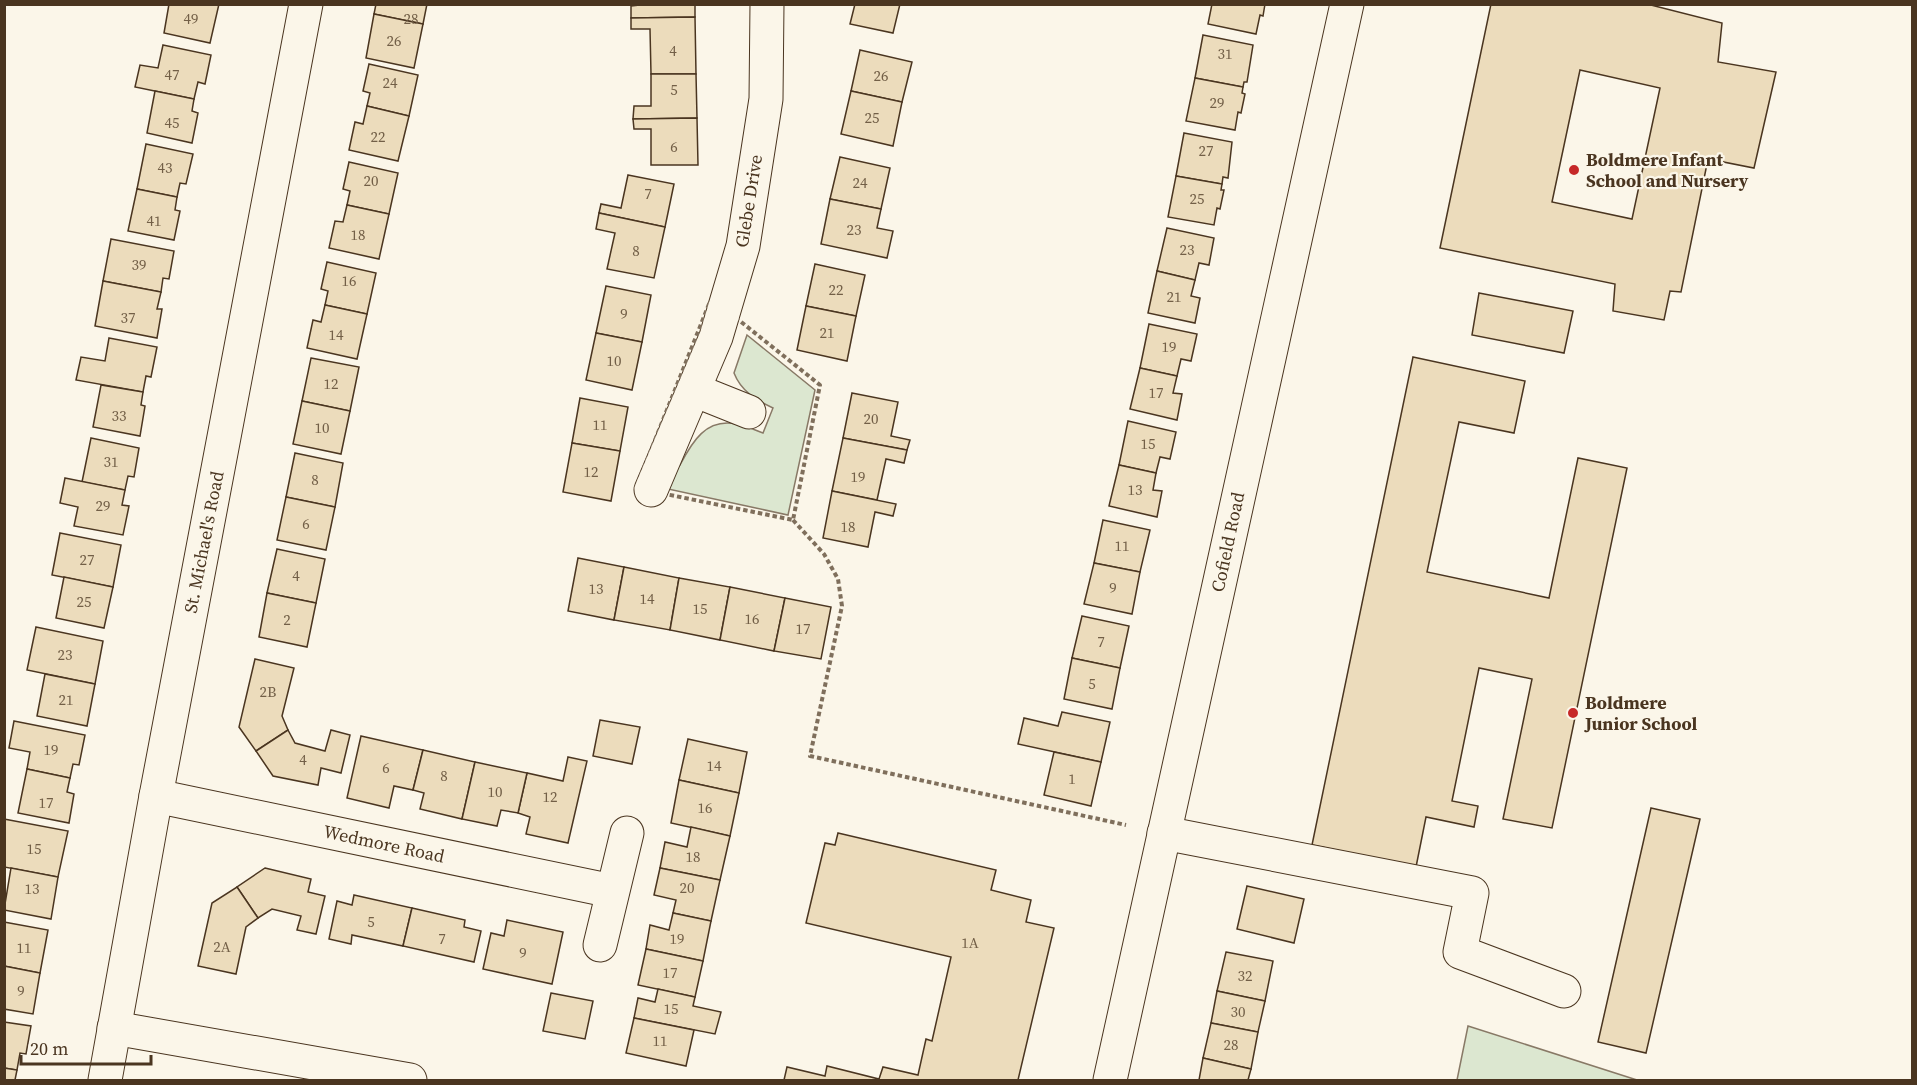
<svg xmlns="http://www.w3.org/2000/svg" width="1917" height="1085" viewBox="0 0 1917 1085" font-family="'Source Serif 4',serif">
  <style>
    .green { fill: #dce7d0; stroke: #887966; stroke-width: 1.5 }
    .building { fill: #ecdcbc; stroke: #4a3520; stroke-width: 1.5; fill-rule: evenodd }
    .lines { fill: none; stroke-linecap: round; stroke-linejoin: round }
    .minor-casing { stroke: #4a3520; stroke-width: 35 }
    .path { stroke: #7f6f5c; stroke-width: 4; stroke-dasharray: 4.5 3; stroke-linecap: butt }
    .minor { stroke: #fbf6e9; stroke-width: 33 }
    .poi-dot { fill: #c62828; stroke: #fbf6e9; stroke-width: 2 }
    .labels { text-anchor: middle; stroke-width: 4.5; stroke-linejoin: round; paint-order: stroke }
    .number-label { font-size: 15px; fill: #725f47 }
    .poi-label { font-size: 18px; font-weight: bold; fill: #4a3520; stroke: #fbf6e9; text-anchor: start }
    .street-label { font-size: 18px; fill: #4a3520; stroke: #fbf6e9 }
  </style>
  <rect width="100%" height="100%" fill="#fbf6e9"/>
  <g class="green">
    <path d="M747,335l68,55 -27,125 -143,-31 9,-28 26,9c12,-23 26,-47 56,-41 9,1 18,6 27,9l10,-25c-17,-8 -32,-17 -39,-35z"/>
    <path d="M1468,1026l169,54h-180z"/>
  </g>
  <g class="building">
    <path d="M169,4h50l-9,39 -46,-10z"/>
    <path d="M376,4h51l-4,20 -49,-10z"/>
    <path d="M649,4h46v13l-64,1v-12z"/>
    <path d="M855,4h45l-7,29 -43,-9z"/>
    <path d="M1212,4h53l-2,12 -3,-1 -4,19 -48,-10z"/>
    <path d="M1491,4h156l75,19 -4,39 58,10 -22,96 -46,-9 -27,133 -11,-1 -6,29 -51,-9 2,-27 -175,-36zM1580,70l80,18 -28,131 -80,-17z"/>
    <path d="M374,14l49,10 -9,44 -48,-10z"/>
    <path d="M695,17l1,57h-45l-1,-45h-19v-11z"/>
    <path d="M1203,35l50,10 -6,37h-3l-1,5 -48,-9z"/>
    <path d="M163,45l48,10 -6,29 -7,-2 -4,17 -59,-12 5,-22 18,3z"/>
    <path d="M860,50l52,12 -10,40 -51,-11z"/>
    <path d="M369,64l49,11 -9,41 -42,-10 3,-13 -7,-2z"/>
    <path d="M651,74h45l1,44 -64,1 1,-13h17z"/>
    <path d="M1195,78l48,9 -1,6 3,1 -4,19 -3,-1 -3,18 -49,-9z"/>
    <path d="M155,91l39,8 -2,12 6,2 -6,30 -45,-10z"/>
    <path d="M851,91l51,11 -9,44 -52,-12z"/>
    <path d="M367,106l42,10 -11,45 -49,-11 6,-28 8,2z"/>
    <path d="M697,118l1,47h-47v-36h-17l-1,-10z"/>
    <path d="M1184,133l48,9 -4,36 -5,-1 -1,7 -46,-8z"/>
    <path d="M146,144l47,10 -7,30 -6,-1 -3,14 -40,-8z"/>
    <path d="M840,157l50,11 -9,41 -51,-10z"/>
    <path d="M349,162l49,11 -9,41 -42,-9 3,-14 -7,-2z"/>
    <path d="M628,175l46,9 -9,43 -66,-14 2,-9 20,4z"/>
    <path d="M1176,176l46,8 -1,6h3l-4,19 -3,-1 -3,17 -46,-8z"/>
    <path d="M137,189l40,8 -2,13 5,1 -6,29 -46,-9z"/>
    <path d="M830,199l51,10 -4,19 16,3 -6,27 -66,-14z"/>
    <path d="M347,205l42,9 -10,45 -50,-11 6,-27 8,1z"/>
    <path d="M599,213l66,14 -11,51 -47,-9 8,-36 -19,-4z"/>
    <path d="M1167,228l47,10 -5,27 -10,-2 -4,17 -38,-9z"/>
    <path d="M111,239l63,12 -5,28 -6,-1 -2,14 -58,-11z"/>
    <path d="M327,262l49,11 -9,41 -42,-9 3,-14 -7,-2z"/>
    <path d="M815,264l50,11 -9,41 -50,-10z"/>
    <path d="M1157,271l38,9 -4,16 9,2 -5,25 -47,-10z"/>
    <path d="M103,281l58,11 -4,17h5l-5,29 -62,-12z"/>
    <path d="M606,286l45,9 -9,47 -46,-9z"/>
    <path d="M1479,293l94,18 -9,42 -92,-18z"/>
    <path d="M325,305l42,9 -10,45 -50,-11 6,-28 8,2z"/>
    <path d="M806,306l50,10 -9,45 -50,-11z"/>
    <path d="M1149,324l48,10 -6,27 -10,-2 -4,17 -37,-8z"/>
    <path d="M596,333l46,9 -10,48 -46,-10z"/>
    <path d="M109,338l48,9 -6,30 -5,-1 -3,16 -67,-12 5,-23 24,4z"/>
    <path d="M1413,357l112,24 -11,52 -55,-11 -32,150 122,26 29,-140 49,10 -75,360 -49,-9 29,-140 -53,-11 -27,133 26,5 -4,21 -48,-10 -10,50 -104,-22z"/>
    <path d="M311,358l48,9 -9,44 -48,-10z"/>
    <path d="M1140,368l37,8 -4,17 9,1 -5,26 -47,-11z"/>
    <path d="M101,385l42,7 -2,13 4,1 -5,30 -47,-9z"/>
    <path d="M852,393l46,9 -7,34 19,4 -3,10 -64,-12z"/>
    <path d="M580,398l48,9 -8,44 -48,-8z"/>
    <path d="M302,401l48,10 -9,43 -48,-10z"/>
    <path d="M1128,421l48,11 -6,27 -10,-2 -4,16 -37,-8z"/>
    <path d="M91,438l48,10 -5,29 -6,-1 -3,14 -43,-8z"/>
    <path d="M843,438l64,12 -3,13 -18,-4 -9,41 -45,-9z"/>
    <path d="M572,443l48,8 -9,50 -48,-9z"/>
    <path d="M295,453l48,10 -8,44 -49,-10z"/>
    <path d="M1119,465l37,8 -3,17 9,1 -5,26 -48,-11z"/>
    <path d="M65,478l60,12 -3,15 7,1 -6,29 -49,-9 4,-19 -18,-4z"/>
    <path d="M832,491l64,13 -3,12 -18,-4 -7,35 -45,-9z"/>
    <path d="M286,497l49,10 -9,43 -49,-10z"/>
    <path d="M1103,520l47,10 -10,42 -46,-9z"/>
    <path d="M60,533l61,12 -8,42 -61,-12z"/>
    <path d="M277,549l48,10 -9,44 -49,-10z"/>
    <path d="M578,558l46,9 -10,53 -46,-9z"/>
    <path d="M1094,563l46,9 -8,42 -48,-10z"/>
    <path d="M624,567l55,11 -9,52 -56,-10z"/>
    <path d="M64,577l49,10 -9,41 -48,-10z"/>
    <path d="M679,578l51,9 -10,53 -50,-10z"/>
    <path d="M730,587l55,11 -11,53 -54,-11z"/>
    <path d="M267,593l49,10 -9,44 -48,-10z"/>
    <path d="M785,598l46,9 -10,52 -47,-8z"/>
    <path d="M1082,616l47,10 -9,42 -48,-10z"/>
    <path d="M36,627l67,14 -8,43 -68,-14z"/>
    <path d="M1072,658l48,10 -8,41 -48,-10z"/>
    <path d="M255,659l39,9 -12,48 6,14 -32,21 -17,-24z"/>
    <path d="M45,674l50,10 -8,42 -50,-10z"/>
    <path d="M1062,712l48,10 -9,40 -83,-18 6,-26 34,8z"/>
    <path d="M600,720l40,7 -8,37 -39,-8z"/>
    <path d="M14,721l71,14 -6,30 -6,-1 -3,14 -43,-9 3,-17 -21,-4z"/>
    <path d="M288,730l7,13 30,8 6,-21 19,5 -9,38 -20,-5 -3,17 -45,-9 -17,-25z"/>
    <path d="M361,736l62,14 -10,40 -19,-4 -5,22 -42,-10z"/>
    <path d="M688,739l59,13 -8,41 -60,-13z"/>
    <path d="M423,750l52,12 -13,57 -42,-10 4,-16 -11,-3z"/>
    <path d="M1054,752l47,10 -10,44 -47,-11z"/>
    <path d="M568,757l19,4 -19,82 -42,-9 4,-17 -12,-4 9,-40 36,8z"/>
    <path d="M475,762l52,11 -9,40 -17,-3 -4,16 -35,-7z"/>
    <path d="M27,769l43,9 -3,14 7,2 -5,29 -51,-10z"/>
    <path d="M679,780l60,13 -9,43 -59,-13z"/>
    <path d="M1651,808l49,11 -54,234 -48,-11z"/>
    <path d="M4,819l64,12 -10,46 -54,-10z"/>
    <path d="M691,827l39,9 -10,44 -60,-12 5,-26 22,5z"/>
    <path d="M838,833l158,37 -5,20 40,10 -5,22 28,6 -36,152h-234l3,-13 38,9 2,-10 52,13 4,-12 35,8 8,-36 6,2 19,-84 -145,-34 19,-80 10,2z"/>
    <path d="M11,868l47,9 -7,42 -47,-9z"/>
    <path d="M265,868l46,11 -3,13 17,4 -9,38 -19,-4 4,-14 -29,-7 -14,9 -21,-31z"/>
    <path d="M660,868l60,12 -9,41 -38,-8 3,-13 -22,-5z"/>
    <path d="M1247,886l57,13 -10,44 -57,-14z"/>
    <path d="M237,887l21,31 -12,9 -10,47 -38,-8 14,-63z"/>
    <path d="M354,895l58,13 -9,38 -51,-11 -1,9 -22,-5 8,-38 15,4z"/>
    <path d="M412,908l53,12 -1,7 17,4 -7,31 -71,-16z"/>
    <path d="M673,913l38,8 -8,40 -57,-12 4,-24 19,5z"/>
    <path d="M507,920l56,12 -11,52 -69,-15 8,-36 13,3z"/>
    <path d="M4,922l44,8 -8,43 -36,-7z"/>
    <path d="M646,949l57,12 -8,36 -57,-12z"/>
    <path d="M1226,952l47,9 -8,40 -48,-10z"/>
    <path d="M4,966l36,7 -7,41 -29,-5z"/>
    <path d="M658,989l37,8 -2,9 28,6 -6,22 -81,-16 4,-20 17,4z"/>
    <path d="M1217,991l48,10 -7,31 -47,-9z"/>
    <path d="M551,993l42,8 -8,38 -42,-8z"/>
    <path d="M634,1018l60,12 -8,36 -60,-13z"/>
    <path d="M4,1022l27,4 -5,28 -6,-1 -3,17 -13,-2z"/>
    <path d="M1211,1023l47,9 -7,37 -48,-11z"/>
    <path d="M1203,1058l48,11 -3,11h-49z"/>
    <path d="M4,1068l13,2 -2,10h-11z"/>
  </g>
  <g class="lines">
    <defs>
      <g id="minor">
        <path d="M694,390l55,22"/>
        <path d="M651,490l65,-153 27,-91 23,-147 1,-95"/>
        <path d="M156,796l456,95"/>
        <path d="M1164,833l308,60 -12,59 104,39"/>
        <path d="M600,945l27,-112"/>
        <path d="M114,1028l296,52"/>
        <path d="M105,1080l51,-284 150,-792"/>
        <path d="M1110,1080l237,-1076"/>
      </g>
    </defs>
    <use href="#minor" class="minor-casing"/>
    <g class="path">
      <path d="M709,304l16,5 95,76 -27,135 -157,-32z"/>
      <path d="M793,520l31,34 14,25 4,27 -32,150 316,69"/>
    </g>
    <use href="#minor" class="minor"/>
  </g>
  <g class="poi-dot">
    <circle cx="1574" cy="170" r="6"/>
    <circle cx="1573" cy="713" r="6"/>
  </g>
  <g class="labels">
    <g class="number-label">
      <text x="191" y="24">49</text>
      <text x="411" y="24">28</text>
      <text x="394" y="46">26</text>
      <text x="673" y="56">4</text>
      <text x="1225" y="59">31</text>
      <text x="172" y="80">47</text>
      <text x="881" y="81">26</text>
      <text x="390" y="88">24</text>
      <text x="674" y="95">5</text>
      <text x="1217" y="108">29</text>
      <text x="872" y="123">25</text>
      <text x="172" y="128">45</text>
      <text x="378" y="142">22</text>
      <text x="674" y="152">6</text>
      <text x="1206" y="156">27</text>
      <text x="165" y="173">43</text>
      <text x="371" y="186">20</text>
      <text x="860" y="188">24</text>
      <text x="648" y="199">7</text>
      <text x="1197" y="204">25</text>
      <text x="154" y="226">41</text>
      <text x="854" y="235">23</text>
      <text x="358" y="240">18</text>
      <text x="1187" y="255">23</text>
      <text x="636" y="256">8</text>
      <text x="139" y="270">39</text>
      <text x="349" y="286">16</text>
      <text x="836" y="295">22</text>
      <text x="1174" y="302">21</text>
      <text x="624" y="319">9</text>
      <text x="128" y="323">37</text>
      <text x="827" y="338">21</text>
      <text x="336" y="340">14</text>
      <text x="1169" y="352">19</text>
      <text x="614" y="366">10</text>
      <text x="331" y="389">12</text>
      <text x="1156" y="398">17</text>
      <text x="119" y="421">33</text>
      <text x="871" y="424">20</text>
      <text x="600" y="430">11</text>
      <text x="322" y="433">10</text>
      <text x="1148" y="449">15</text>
      <text x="111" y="467">31</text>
      <text x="591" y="477">12</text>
      <text x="858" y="482">19</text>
      <text x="315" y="485">8</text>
      <text x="1135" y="495">13</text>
      <text x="103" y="511">29</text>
      <text x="306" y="529">6</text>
      <text x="848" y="532">18</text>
      <text x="1122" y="551">11</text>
      <text x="87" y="565">27</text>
      <text x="296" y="581">4</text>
      <text x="1113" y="593">9</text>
      <text x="596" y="594">13</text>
      <text x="647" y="604">14</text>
      <text x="84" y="607">25</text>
      <text x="700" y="614">15</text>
      <text x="752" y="624">16</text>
      <text x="287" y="625">2</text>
      <text x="803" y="634">17</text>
      <text x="1101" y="647">7</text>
      <text x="65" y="660">23</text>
      <text x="1092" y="689">5</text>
      <text x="268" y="697">2B</text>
      <text x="66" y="705">21</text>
      <text x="51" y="755">19</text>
      <text x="303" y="765">4</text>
      <text x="714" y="771">14</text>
      <text x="386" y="773">6</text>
      <text x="444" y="781">8</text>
      <text x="1072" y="784">1</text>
      <text x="495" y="797">10</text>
      <text x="550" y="802">12</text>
      <text x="46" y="808">17</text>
      <text x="705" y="813">16</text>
      <text x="34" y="854">15</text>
      <text x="693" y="862">18</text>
      <text x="687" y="893">20</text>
      <text x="32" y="894">13</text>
      <text x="371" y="927">5</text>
      <text x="442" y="944">7</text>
      <text x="677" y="944">19</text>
      <text x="970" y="948">1A</text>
      <text x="222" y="952">2A</text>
      <text x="24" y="953">11</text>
      <text x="523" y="958">9</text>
      <text x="670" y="978">17</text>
      <text x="1245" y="981">32</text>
      <text x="21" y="996">9</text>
      <text x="671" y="1014">15</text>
      <text x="1238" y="1017">30</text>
      <text x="660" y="1046">11</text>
      <text x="1231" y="1050">28</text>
    </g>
    <g class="poi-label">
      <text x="1586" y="166">Boldmere Infant<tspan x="1586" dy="21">School and Nursery</tspan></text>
      <text x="1585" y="709">Boldmere<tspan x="1585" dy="21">Junior School</tspan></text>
    </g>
    <g class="street-label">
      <text transform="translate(749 201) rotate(-81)" y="6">Glebe Drive</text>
      <text transform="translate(204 542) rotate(-79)" y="6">St. Michael's Road</text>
      <text transform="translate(1228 542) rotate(-78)" y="6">Cofield Road</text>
      <text transform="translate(384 844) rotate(12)" y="6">Wedmore Road</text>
    </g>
  </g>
  <rect width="1917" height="1085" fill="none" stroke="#4a3520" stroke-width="12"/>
  <path d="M21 1055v9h130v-9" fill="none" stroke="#4a3520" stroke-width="3"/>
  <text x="30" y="1055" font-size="18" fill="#4a3520" stroke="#fbf6e9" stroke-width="4.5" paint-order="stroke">20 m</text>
</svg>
